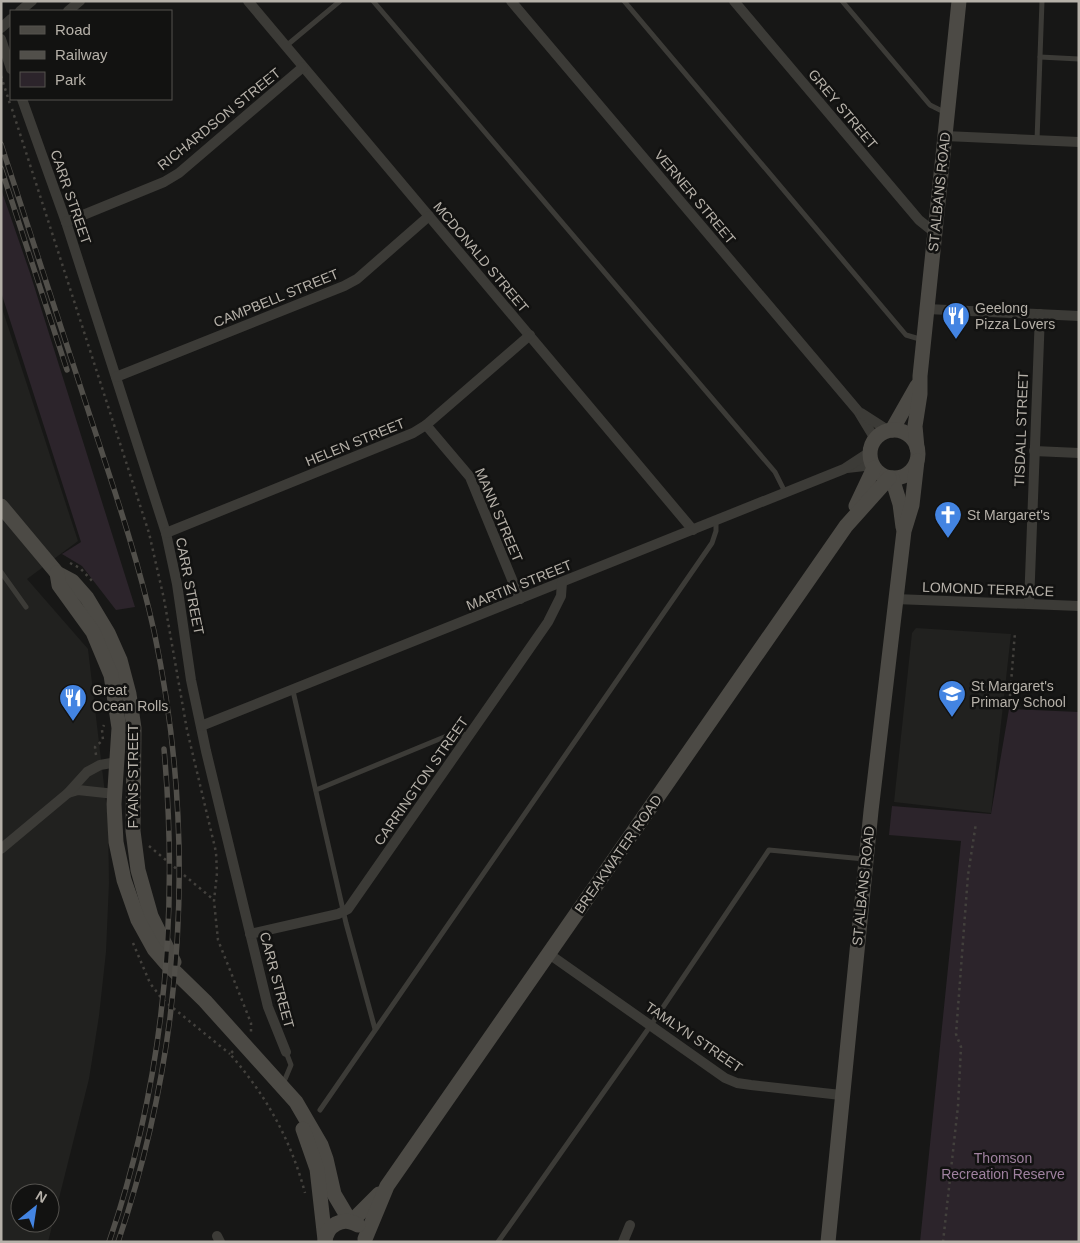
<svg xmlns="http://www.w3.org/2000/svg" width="1080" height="1243" viewBox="0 0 1080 1243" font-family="Helvetica,sans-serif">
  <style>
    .built { fill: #21211f; fill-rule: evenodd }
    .green { fill: #2c242b }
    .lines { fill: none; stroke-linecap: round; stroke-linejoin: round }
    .path { stroke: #43413d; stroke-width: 2.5; stroke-dasharray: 2.5 4; stroke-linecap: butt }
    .lane { stroke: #3c3b37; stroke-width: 5 }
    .street { stroke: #3c3b37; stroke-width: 10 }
    .secondary { stroke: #4c4a45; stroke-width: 15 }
    .rail-casing { stroke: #514f4a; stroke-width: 5.5 }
    .rail { stroke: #121211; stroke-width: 4; stroke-dasharray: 11; stroke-linecap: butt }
    .labels { text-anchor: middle; stroke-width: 5; stroke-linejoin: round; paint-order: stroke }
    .street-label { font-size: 14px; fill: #b6b1a9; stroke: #121211 }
    .poi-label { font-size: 14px; fill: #b6b1a9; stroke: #121211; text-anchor: start }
    .park-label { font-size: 14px; fill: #9f819f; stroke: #121211 }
  </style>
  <rect width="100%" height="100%" fill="#171716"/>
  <g class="built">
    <path d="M1,305l77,236 -51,38 61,70 20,170 1,64 -3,69 -7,64 -10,63 -41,163h-47zM20,1193h30v30h-30z"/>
    <path d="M916,628l95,6 -20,179 -97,-11 18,-169z"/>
  </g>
  <g class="green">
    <path d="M1,189l29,84 105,334 -19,3 -34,-44 -20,-12 19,-12 -80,-250z"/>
    <path d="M1009,709l70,3v530h-159l41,-401 -72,-6 3,-29 99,8z"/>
  </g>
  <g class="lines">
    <g class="path">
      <path d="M1,76l9,28"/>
      <path d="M12,109l137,424 15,66 23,131 29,122 1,21 -3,28 4,39 33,83v10"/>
      <path d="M70,563l10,5 14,15"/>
      <path d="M1009,709l6,-77"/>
      <path d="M96,755l-1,-8 8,-7 -1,-10 2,-5"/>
      <path d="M149,846l65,54"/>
      <path d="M133,943l17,40 12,16 68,55"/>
      <path d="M233,1051l-3,3c36,41 61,86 75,139"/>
      <path d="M943,1242l15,-136 3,-59 -5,-13 12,-159 8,-52"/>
    </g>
    <g class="lane">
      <path d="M373,1l402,471 10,20"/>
      <path d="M624,1l282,334 17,5"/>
      <path d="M842,1l88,104 14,7"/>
      <path d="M286,46l54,-45"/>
      <path d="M1040,57l39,2"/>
      <path d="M1037,140l5,-139"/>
      <path d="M1,572l25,35"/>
      <path d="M293,691l53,232 29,106"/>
      <path d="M316,790l138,-57 15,2"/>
      <path d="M283,1084l8,-19 -5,-13"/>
      <path d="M320,1110l392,-567 4,-12v-10"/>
      <path d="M498,1242l153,-217 118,-175 95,9"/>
    </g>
    <g class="street">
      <path d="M248,1l445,529"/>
      <path d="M511,1l347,410 17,28"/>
      <path d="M734,1l185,219 15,12"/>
      <path d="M20,11l12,-10"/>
      <path d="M68,11l12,-10"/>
      <path d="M1,28l10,-9"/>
      <path d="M1,39l10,30"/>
      <path d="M22,99l44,123 100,311 11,51 14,96 15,71 62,256 18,45"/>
      <path d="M945,136l134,6"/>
      <path d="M66,222l98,-40 15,-9 124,-106"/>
      <path d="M927,309l152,7"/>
      <path d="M116,377l228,-91 13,-7 72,-63"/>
      <path d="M861,413l28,18"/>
      <path d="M426,425l44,52 50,122"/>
      <path d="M1034,451l45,2"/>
      <path d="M847,468l26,-3"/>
      <path d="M166,533l247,-100 13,-8 104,-90"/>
      <path d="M895,599l184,7"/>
      <path d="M1029,604l11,-290"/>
      <path d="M201,726l643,-257 26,-17"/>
      <path d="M68,793l10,-3 37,4"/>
      <path d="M1,849l67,-56 19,-21 13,-7 17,-3"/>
      <path d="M250,934l88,-20 10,-5 200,-287 13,-26 1,-14"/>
      <path d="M549,954l176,124 12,5 14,2 90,10"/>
      <path d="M217,1236l3,6"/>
      <path d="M623,1242l7,-17"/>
    </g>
    <g class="secondary">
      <path d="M892,430l25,-44"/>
      <circle cx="894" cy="454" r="24"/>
      <path d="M917,448l-2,-22 5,-32v-18l39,-375"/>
      <path d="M892,478l8,26 3,23"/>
      <path d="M1,506l56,67 15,8 15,17 21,35 12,27 9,34 5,34 -1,103 5,39 13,46 23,46"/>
      <path d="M856,506l18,-38"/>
      <path d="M57,573l2,12 34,47 18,43 8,53 -5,76 2,38 8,38 14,40 16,29 13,15 38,37 91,101 25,43 5,14 8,35 16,27"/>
      <path d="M303,1129l14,40 8,71"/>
      <path d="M351,1222l28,-28"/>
      <path d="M365,1239l22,-53 459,-660 43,-48"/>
      <path d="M325,1242c1,-17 18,-26 33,-17"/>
      <path d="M828,1242l43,-431 33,-280 8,-26 5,-44"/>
    </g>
    <defs>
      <g id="rail">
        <path d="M1,144c30,91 60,183 90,275 23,70 47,140 63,212 43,203 31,415 -36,611"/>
        <path d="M1,168l66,202"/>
        <path d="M109,1242c55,-160 70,-325 55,-493"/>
      </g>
    </defs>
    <use href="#rail" class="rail-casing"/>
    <use href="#rail" class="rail"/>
  </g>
  <defs>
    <symbol id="restaurant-pin" viewBox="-11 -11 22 30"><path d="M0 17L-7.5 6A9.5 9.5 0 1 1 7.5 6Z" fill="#4384e2" stroke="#121211"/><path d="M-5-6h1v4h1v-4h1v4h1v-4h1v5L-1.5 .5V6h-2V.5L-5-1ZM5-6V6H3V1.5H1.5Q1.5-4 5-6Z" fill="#fff"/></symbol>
    <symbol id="church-pin" viewBox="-11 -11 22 30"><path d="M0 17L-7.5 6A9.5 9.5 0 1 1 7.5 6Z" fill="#4384e2" stroke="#121211"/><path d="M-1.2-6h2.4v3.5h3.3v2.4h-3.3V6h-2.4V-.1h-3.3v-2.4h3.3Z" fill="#fff"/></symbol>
    <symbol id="school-pin" viewBox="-11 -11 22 30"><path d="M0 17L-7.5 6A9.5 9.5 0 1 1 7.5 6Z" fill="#4384e2" stroke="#121211"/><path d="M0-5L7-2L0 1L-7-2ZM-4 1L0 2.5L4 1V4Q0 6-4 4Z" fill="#fff"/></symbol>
  </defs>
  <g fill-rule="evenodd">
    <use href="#restaurant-pin" x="940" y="300" width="32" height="43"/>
    <use href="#church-pin" x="932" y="499" width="32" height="43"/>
    <use href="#school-pin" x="936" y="678" width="32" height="43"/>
    <use href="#restaurant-pin" x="57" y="682" width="32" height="43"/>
  </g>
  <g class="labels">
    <g class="street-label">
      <text transform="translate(843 109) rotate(50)" y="5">GREY STREET</text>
      <text transform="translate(219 119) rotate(-39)" y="5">RICHARDSON STREET</text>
      <text transform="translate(939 192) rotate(-84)" y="5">ST ALBANS ROAD</text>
      <text transform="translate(71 197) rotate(71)" y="5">CARR STREET</text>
      <text transform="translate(695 197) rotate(50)" y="5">VERNER STREET</text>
      <text transform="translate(481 257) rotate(50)" y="5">MCDONALD STREET</text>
      <text transform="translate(276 298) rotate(-22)" y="5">CAMPBELL STREET</text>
      <text transform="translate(1021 429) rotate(-88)" y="5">TISDALL STREET</text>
      <text transform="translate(355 442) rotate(-22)" y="5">HELEN STREET</text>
      <text transform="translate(499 515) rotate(67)" y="5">MANN STREET</text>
      <text transform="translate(519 585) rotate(-22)" y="5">MARTIN STREET</text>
      <text transform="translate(190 586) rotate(79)" y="5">CARR STREET</text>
      <text transform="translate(988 589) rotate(2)" y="5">LOMOND TERRACE</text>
      <text transform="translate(133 776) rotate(-90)" y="5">FYANS STREET</text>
      <text transform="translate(421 781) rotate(-55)" y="5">CARRINGTON STREET</text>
      <text transform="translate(618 854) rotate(-55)" y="5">BREAKWATER ROAD</text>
      <text transform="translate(863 886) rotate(-84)" y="5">ST ALBANS ROAD</text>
      <text transform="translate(277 980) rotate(75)" y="5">CARR STREET</text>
      <text transform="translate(694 1037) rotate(34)" y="5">TAMLYN STREET</text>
    </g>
    <g class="poi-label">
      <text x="975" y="313">Geelong<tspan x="975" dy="16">Pizza Lovers</tspan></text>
      <text x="967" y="520">St Margaret's</text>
      <text x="971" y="691">St Margaret's<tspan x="971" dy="16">Primary School</tspan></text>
      <text x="92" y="695">Great<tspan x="92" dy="16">Ocean Rolls</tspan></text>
    </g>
    <g class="park-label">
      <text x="1003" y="1163">Thomson<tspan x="1003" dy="16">Recreation Reserve</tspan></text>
    </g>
  </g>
  <rect width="1080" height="1243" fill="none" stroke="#b6b1a9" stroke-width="5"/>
  <rect x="10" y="10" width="162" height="90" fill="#121211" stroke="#54524e"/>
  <rect x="20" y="26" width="25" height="8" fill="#4c4a45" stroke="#54524e"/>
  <text x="55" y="35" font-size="15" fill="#b6b1a9">Road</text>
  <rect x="20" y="51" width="25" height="8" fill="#514f4a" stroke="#54524e"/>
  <text x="55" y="60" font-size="15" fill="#b6b1a9">Railway</text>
  <rect x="20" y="72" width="25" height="15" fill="#2c242b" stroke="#54524e"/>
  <text x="55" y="85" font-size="15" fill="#b6b1a9">Park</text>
  <g transform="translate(35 1208) rotate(30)"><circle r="24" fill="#121211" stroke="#54524e"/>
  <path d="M0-4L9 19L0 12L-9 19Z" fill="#4384e2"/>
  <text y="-8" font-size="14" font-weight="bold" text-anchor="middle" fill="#b6b1a9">N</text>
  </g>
</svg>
